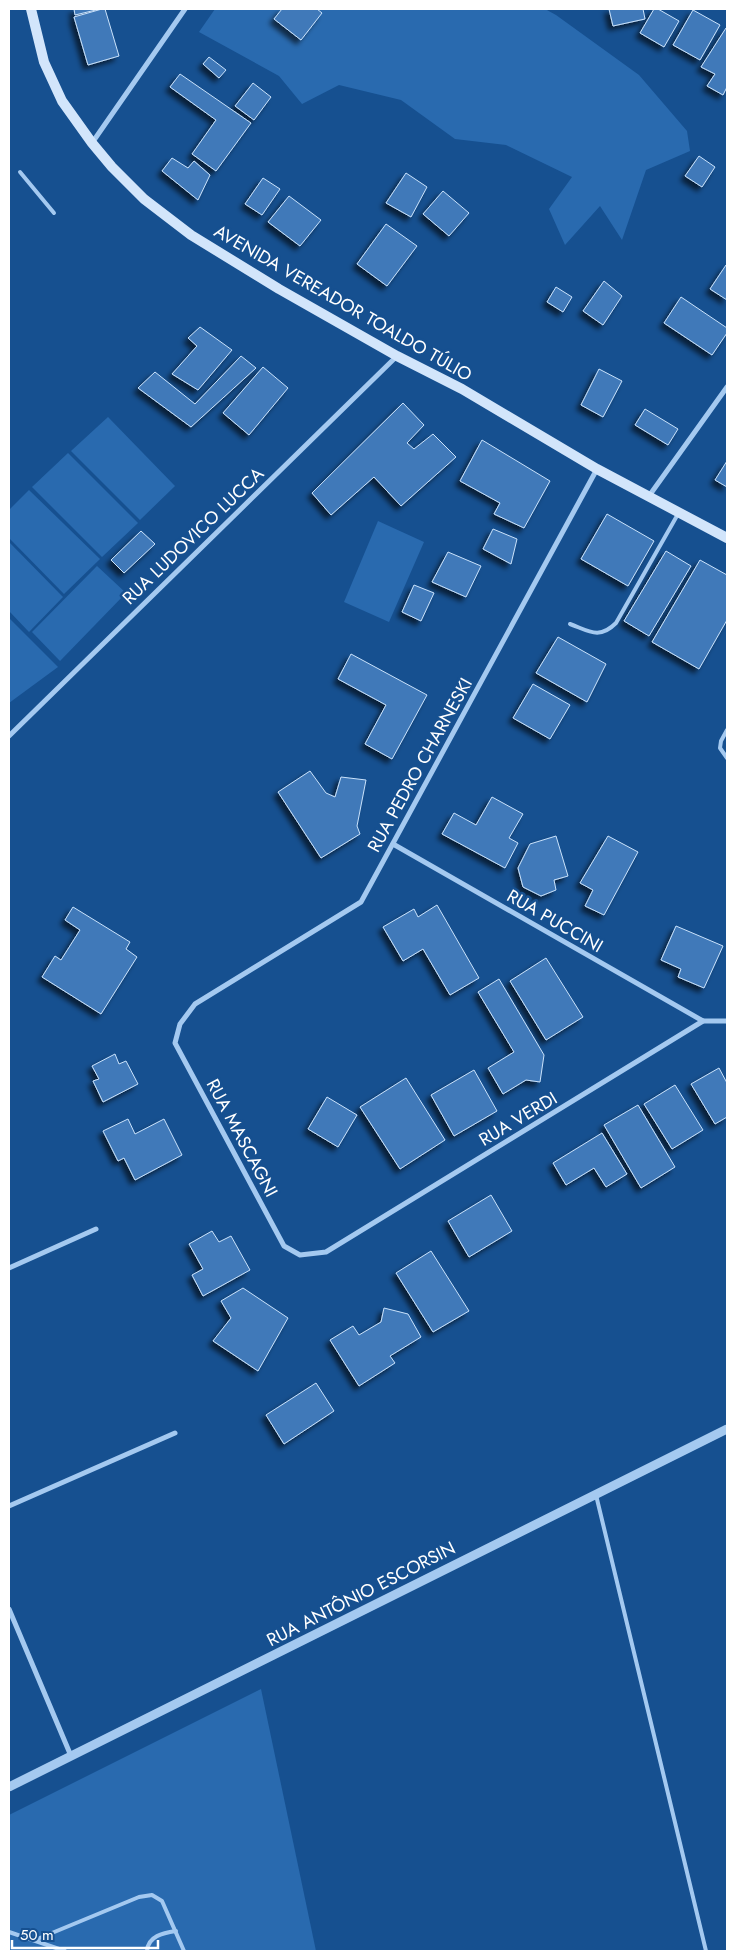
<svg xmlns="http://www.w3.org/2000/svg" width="736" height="1960" viewBox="0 0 736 1960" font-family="Jost,sans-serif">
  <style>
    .green { fill: #296aaf }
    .building { fill: #3f79b9; stroke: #cae2fb; filter: url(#shadow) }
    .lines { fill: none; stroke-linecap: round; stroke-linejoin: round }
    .service { stroke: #a4c9f0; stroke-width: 4 }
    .minor { stroke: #a4c9f0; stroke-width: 5 }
    .tertiary { stroke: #a4c9f0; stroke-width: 9 }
    .secondary { stroke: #d2e5fb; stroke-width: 10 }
    .labels { text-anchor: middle; stroke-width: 5; stroke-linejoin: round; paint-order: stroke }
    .street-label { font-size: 18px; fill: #fff; stroke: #165090 }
  </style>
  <defs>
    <filter id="shadow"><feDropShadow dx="-4.5" dy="4.5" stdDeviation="2.5" flood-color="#0009"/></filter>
  </defs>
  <rect width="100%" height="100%" fill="#165090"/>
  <g class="green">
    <path d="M215,9h330l11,6 83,60 48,56 3,20 -44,19 -24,70 -22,-34 -35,39 -16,-36 23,-32 -66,-32 -51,-6 -54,-39 -62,-15 -37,19 -23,-28 -80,-44z"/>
    <path d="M108,417l67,69 -35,34 -69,-69z"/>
    <path d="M68,453l70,70 -36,34 -70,-70z"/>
    <path d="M29,490l71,69 -36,35 -55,-56v-28z"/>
    <path d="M378,521l46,21 -35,80 -45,-20z"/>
    <path d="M9,542l54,55 -34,35 -20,-21z"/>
    <path d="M97,566l29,27 -66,68 -28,-29z"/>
    <path d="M9,618l49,49 -49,36z"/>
    <path d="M261,1689l55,262h-307v-136z"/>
  </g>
  <g class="building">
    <path d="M74,9h26l-25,6z"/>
    <path d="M102,9h3l14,47 -31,9 -14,-48z"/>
    <path d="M282,9h35l5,4 -21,27 -27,-21z"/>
    <path d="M609,9h34l2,10 -32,7z"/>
    <path d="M654,9h4l21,12 -15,26 -24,-14z"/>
    <path d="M693,10l27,15 -20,35 -27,-15z"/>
    <path d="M726,28l1,1v58l-4,8 -16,-9 8,-12 -14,-7z"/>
    <path d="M209,57l17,13 -7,8 -16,-14z"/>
    <path d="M180,74l71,49 -35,48 -24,-17 24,-34 -46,-33z"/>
    <path d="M253,83l18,14 -17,23 -19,-14z"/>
    <path d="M699,156l16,11 -13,20 -17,-11z"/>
    <path d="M172,158l16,10 6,-7 16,14 -12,25 -36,-29z"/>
    <path d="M406,173l21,14 -16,30 -25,-14z"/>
    <path d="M263,178l17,11 -18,26 -17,-11z"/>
    <path d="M443,191l26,22 -20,23 -26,-22z"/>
    <path d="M289,196l32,24 -21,26 -32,-24z"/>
    <path d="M386,224l31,22 -30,40 -30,-22z"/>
    <path d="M726,265h1v35l-17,-11z"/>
    <path d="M604,281l18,15 -19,29 -20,-14z"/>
    <path d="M556,287l16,10 -9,15 -16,-10z"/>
    <path d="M681,297l46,31v5l-15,22 -48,-32z"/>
    <path d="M200,327l32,23 -34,40 -26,-16 25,-28 -9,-8z"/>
    <path d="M241,356l15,12 -65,59 -53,-39 17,-16 40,32z"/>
    <path d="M263,367l25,21 -39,47 -26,-22z"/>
    <path d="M599,369l23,12 -19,36 -22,-12z"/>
    <path d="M403,403l21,22 -17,18 7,6 19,-15 23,23 -55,49 -27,-29 -43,38 -19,-22z"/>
    <path d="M645,409l33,20 -10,16 -33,-20z"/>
    <path d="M482,440l68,41 -26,47 -30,-14 6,-11 -40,-22z"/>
    <path d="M727,461v26l-12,-7z"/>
    <path d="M607,514l47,27 -26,45 -47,-27z"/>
    <path d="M493,529l24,10 -6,25 -28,-15z"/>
    <path d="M141,531l14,13 -31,29 -13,-13z"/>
    <path d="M666,551l25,15 -42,70 -25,-15z"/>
    <path d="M448,552l33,14 -15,31 -34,-15z"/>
    <path d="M700,560l27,15v45l-28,49 -47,-27z"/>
    <path d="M414,585l20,8 -13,28 -19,-9z"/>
    <path d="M558,637l48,27 -19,38 -51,-29z"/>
    <path d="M351,654l76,41 -35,64 -27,-15 21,-39 -48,-26z"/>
    <path d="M533,684l37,21 -20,34 -37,-21z"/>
    <path d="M310,771l16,22 9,4 6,-20 25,3 -9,46 3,8 -39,24 -43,-66z"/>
    <path d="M492,797l31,17 -14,24 9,5 -13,25 -63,-34 12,-21 22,12z"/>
    <path d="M556,836l12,40 -14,4 2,10 -15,6 -18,-9 -5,-19 12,-24z"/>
    <path d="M608,836l30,16 -34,63 -19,-9 8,-16 -13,-7z"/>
    <path d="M437,905l42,73 -29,17 -27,-46 -20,12 -20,-34 31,-18 4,8z"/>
    <path d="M73,907l57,35 -4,7 11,8 -36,57 -59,-37 13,-21 6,4 19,-30 -15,-10z"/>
    <path d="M676,926l47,20 -19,42 -26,-11 3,-8 -20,-9z"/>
    <path d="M546,958l37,59 -37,23 -36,-59z"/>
    <path d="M499,979l45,76 -4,27 -14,-2 -23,14 -15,-26 26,-16 -36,-60z"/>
    <path d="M115,1054l4,10 7,-3 12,23 -35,18 -10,-21 6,-2 -7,-13z"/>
    <path d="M719,1068l8,15v34l-12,7 -24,-40z"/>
    <path d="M474,1070l23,41 -43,25 -23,-41z"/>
    <path d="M406,1078l39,62 -45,29 -40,-62z"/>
    <path d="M675,1085l28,45 -31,19 -28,-45z"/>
    <path d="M327,1097l30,18 -19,32 -30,-18z"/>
    <path d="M638,1105l37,62 -34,21 -37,-63z"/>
    <path d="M128,1119l7,15 29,-15 18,36 -47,25 -11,-22 -6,3 -15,-30z"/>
    <path d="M602,1133l25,41 -21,13 -12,-19 -28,17 -13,-22z"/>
    <path d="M491,1195l21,36 -43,26 -21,-36z"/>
    <path d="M212,1231l7,11 12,-6 19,34 -47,26 -11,-21 11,-6 -14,-25z"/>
    <path d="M431,1251l38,60 -36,21 -37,-59z"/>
    <path d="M243,1288l45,30 -30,53 -45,-30 18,-23 -10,-17z"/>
    <path d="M384,1308l24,6 13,23 -31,19 5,7 -36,23 -29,-46 23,-14 6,9 22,-13z"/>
    <path d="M316,1383l18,28 -50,33 -18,-29z"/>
  </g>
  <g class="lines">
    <g class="service">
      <path d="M20,172l34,41"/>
      <path d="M570,624c19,7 29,16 46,-1l62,-109"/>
      <path d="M727,730l-6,11 -1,7 7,10"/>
      <path d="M596,1495l110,456"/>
      <path d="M9,1932l56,19"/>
      <path d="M35,1940l104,-43 13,-2 10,6 22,50"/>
      <path d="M147,1951c1,-15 16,-18 29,-20"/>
    </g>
    <g class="minor">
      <path d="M92,143l93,-134"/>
      <path d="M597,469l-236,433 -166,102 -15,20 -5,19 109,203 16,9 26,-3 377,-231h24"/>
      <path d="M649,496l78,-109"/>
      <path d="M9,736l388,-380"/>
      <path d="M393,844l310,177"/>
      <path d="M9,1268l87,-39"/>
      <path d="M9,1506l166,-73"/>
      <path d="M9,1609l62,147"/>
    </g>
    <path class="tertiary" d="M9,1787l718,-358"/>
    <path class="secondary" d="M31,9l13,53 18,39 30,42 20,24 32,32 47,36 88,54 118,67 65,33 135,80 130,69"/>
  </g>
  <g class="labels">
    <g class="street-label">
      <text transform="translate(343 303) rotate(30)" y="6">AVENIDA VEREADOR TOALDO TÚLIO</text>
      <text transform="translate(193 536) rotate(-44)" y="6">RUA LUDOVICO LUCCA</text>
      <text transform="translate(420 765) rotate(-61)" y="6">RUA PEDRO CHARNESKI</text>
      <text transform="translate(555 921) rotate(30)" y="6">RUA PUCCINI</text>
      <text transform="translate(518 1119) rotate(-31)" y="6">RUA VERDI</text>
      <text transform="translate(242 1138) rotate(62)" y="6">RUA MASCAGNI</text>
      <text transform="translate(361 1594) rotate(-27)" y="6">RUA ANTÔNIO ESCORSIN</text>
    </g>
  </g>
  <rect width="736" height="1960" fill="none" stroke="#ffffff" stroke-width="20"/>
  <path d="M12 1940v8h146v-8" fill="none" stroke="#ffffff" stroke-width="2.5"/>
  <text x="20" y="1940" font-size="15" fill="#ffffff" stroke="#165090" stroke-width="4" paint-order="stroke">50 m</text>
</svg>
